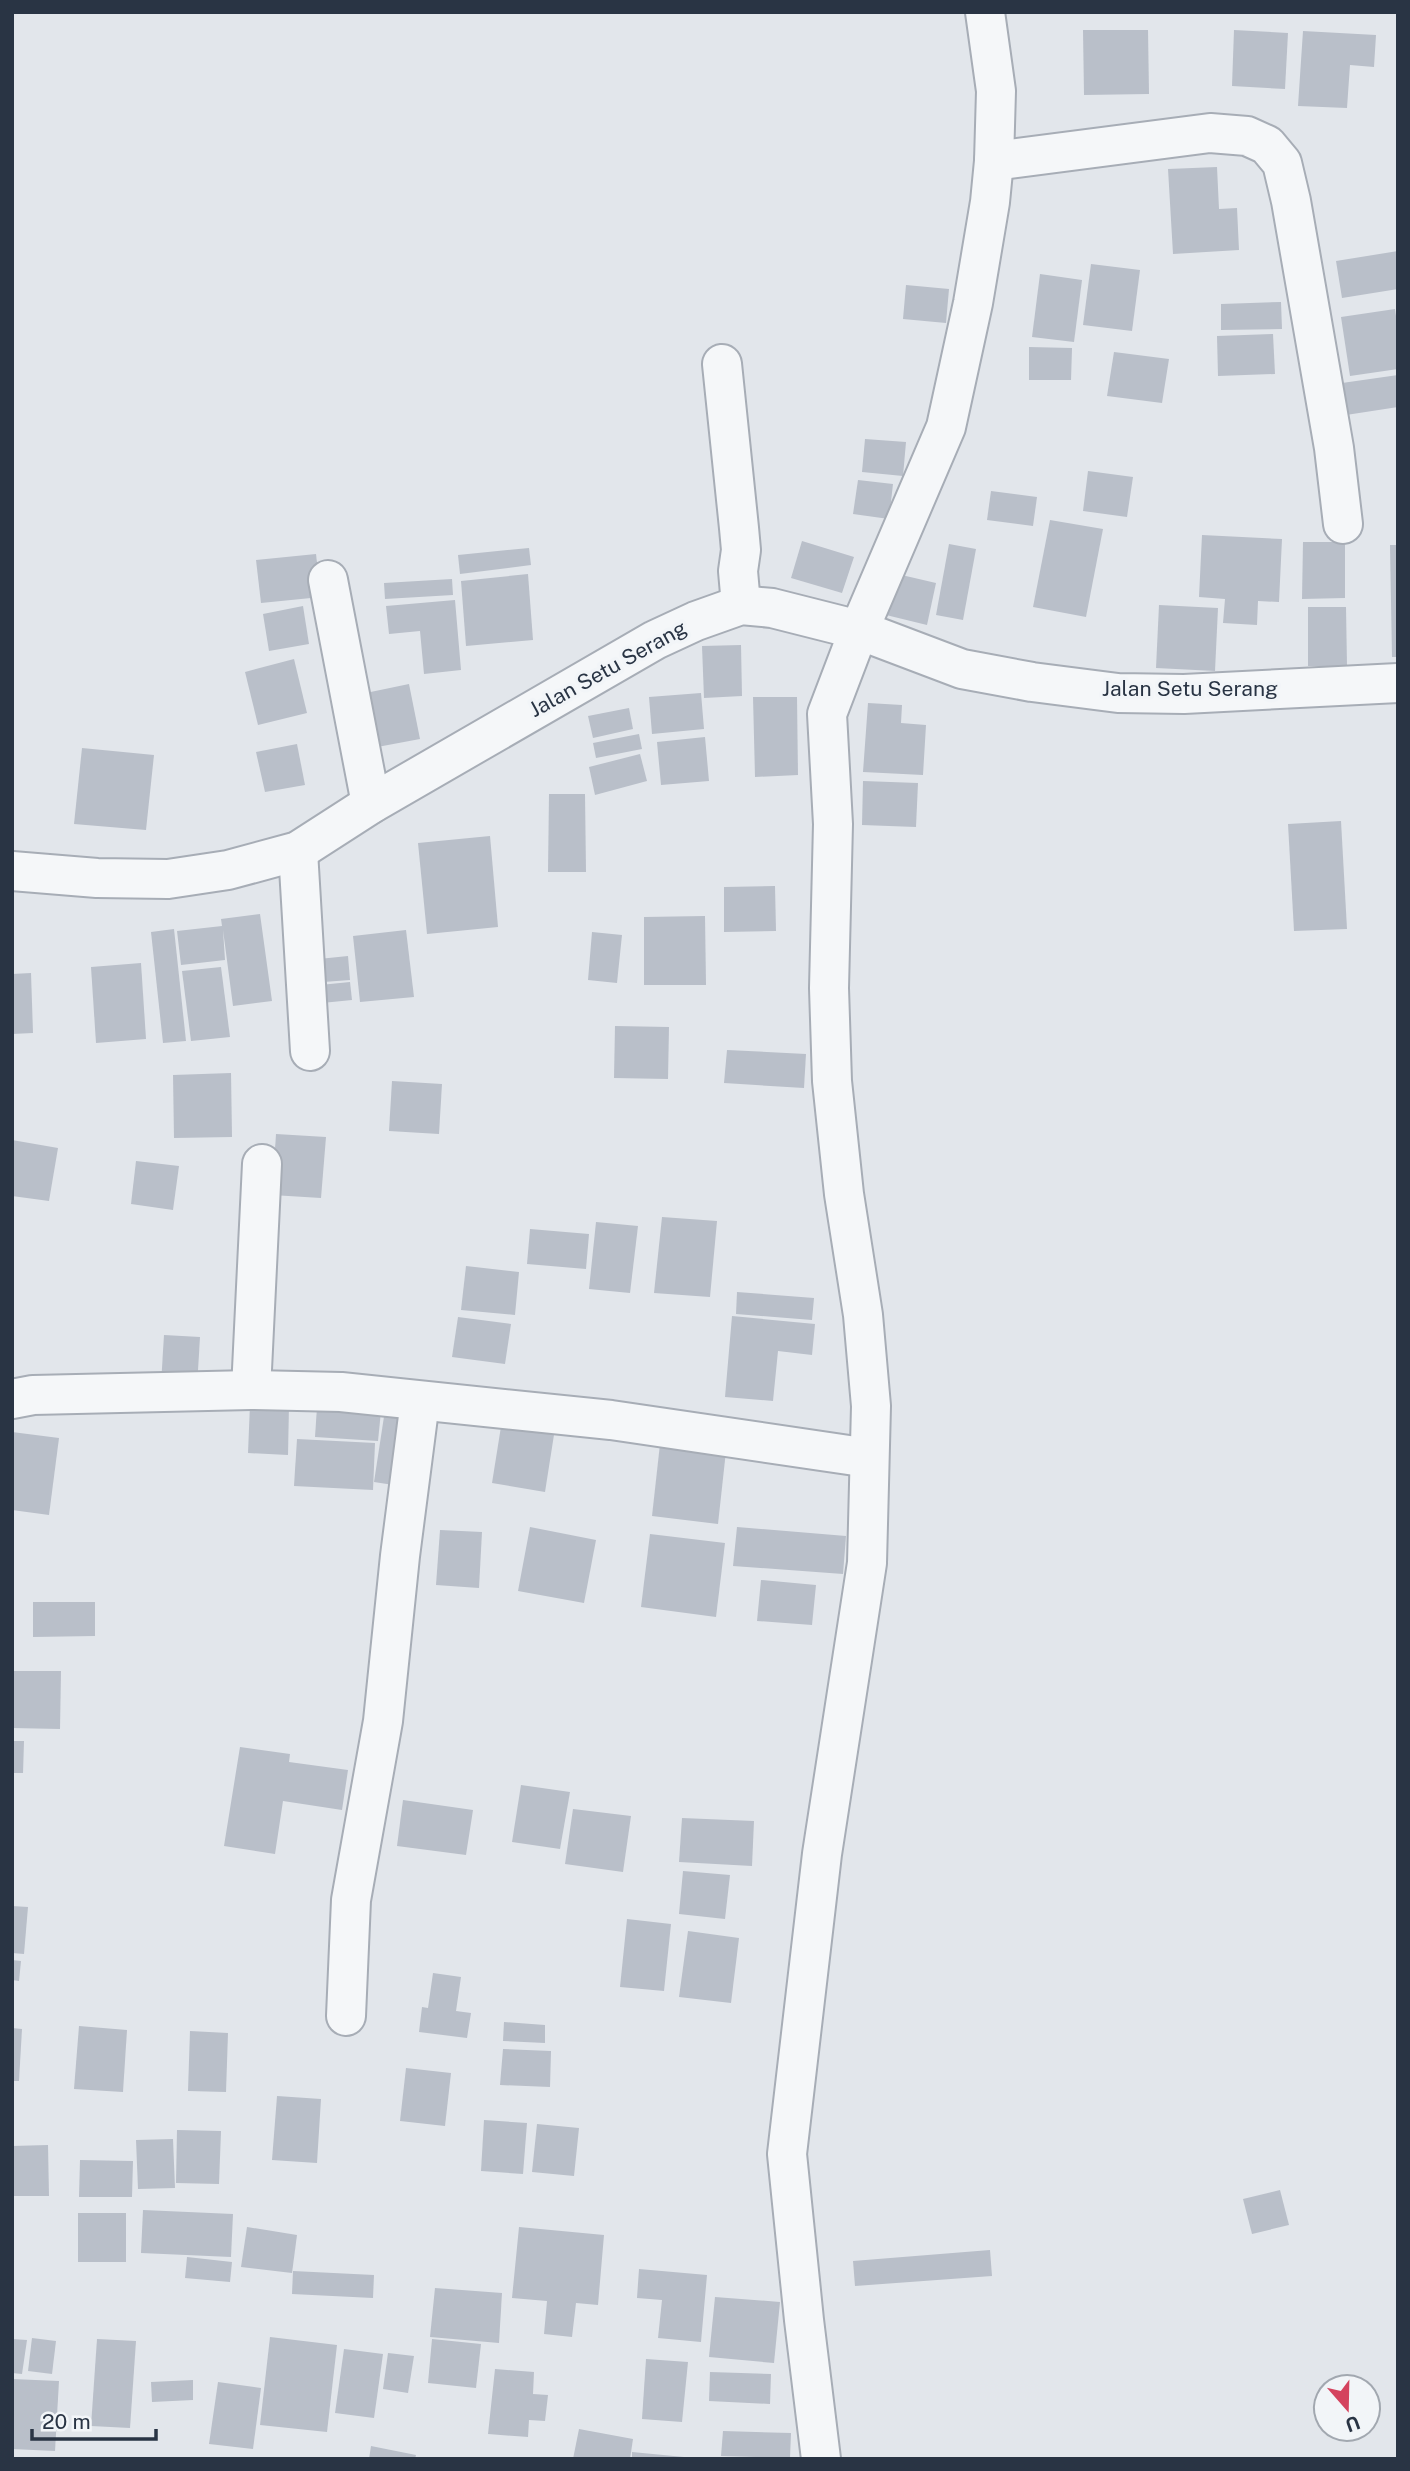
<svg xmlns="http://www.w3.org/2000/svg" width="1410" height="2471" viewBox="0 0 1410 2471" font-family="'Public Sans',sans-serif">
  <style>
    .building { fill: #b9bfc9 }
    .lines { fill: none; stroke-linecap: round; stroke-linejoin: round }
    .minor-casing { stroke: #a7adb6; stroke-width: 42 }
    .minor { stroke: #f5f7f9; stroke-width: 38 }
    .labels { text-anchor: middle; stroke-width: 7; stroke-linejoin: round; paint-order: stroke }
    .street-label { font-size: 21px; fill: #293444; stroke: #f2f5f8 }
  </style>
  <rect width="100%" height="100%" fill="#e2e6eb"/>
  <g class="building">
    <path d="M1083,30h65l1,64 -65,1z"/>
    <path d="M1234,30l54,3 -3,56 -53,-3z"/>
    <path d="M1303,31l73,4 -2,32 -24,-2 -3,43 -49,-2z"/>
    <path d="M1217,167l2,42 18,-1 2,42 -66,4 -5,-85z"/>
    <path d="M1398,251v38l-56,9 -6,-37z"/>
    <path d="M1091,264l49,6 -8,61 -49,-6z"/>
    <path d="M1040,274l42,6 -8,62 -42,-5z"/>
    <path d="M906,285l43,4 -3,34 -43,-4z"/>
    <path d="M1281,302l1,27 -61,1v-26z"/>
    <path d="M1395,309l3,21v39l-48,7 -9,-59z"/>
    <path d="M1273,334l2,40 -57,2 -1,-40z"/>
    <path d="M1029,347l43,1 -1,32h-42z"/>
    <path d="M1114,352l55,7 -7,44 -55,-7z"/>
    <path d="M1398,375v32l-52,8 -4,-32z"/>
    <path d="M865,439l41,3 -3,34 -41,-4z"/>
    <path d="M1088,471l45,6 -6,40 -44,-6z"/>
    <path d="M858,480l35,4 -4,35 -36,-5z"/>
    <path d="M991,491l46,6 -4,29 -46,-6z"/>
    <path d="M1050,520l53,9 -17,88 -53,-10z"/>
    <path d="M1202,535l80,4 -3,63 -21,-1 -1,24 -34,-2 2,-24 -26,-2z"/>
    <path d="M802,541l52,16 -12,36 -51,-15z"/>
    <path d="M1303,542h42v56l-43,1z"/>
    <path d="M949,544l27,5 -13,71 -27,-5z"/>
    <path d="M1390,545h8v112h-6z"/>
    <path d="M529,548l2,17 -71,9 -2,-19z"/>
    <path d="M316,554l5,43 -60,6 -5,-43z"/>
    <path d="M893,573l43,10 -9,42 -45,-11z"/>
    <path d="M528,574l5,66 -67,6 -5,-65z"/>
    <path d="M452,579l1,16 -68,4 -1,-16z"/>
    <path d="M455,600l6,70 -37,4 -4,-43 -31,3 -3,-28z"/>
    <path d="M1159,605l59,3 -3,63 -59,-3z"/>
    <path d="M303,606l6,38 -40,7 -6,-37z"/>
    <path d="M1308,607h38l1,59h-39z"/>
    <path d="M741,645l1,51 -38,2 -2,-52z"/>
    <path d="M294,659l13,54 -49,12 -13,-53z"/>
    <path d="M409,684l11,55 -48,9 -11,-54z"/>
    <path d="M701,693l3,36 -52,5 -3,-37z"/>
    <path d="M753,697h44l1,78 -43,2z"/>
    <path d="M868,703l34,2 -1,18 25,2 -3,50 -60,-3z"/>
    <path d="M629,708l4,21 -40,9 -5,-22z"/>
    <path d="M639,734l3,15 -46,9 -3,-15z"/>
    <path d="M705,737l4,44 -48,4 -4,-43z"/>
    <path d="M297,744l8,41 -40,7 -9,-40z"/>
    <path d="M82,748l72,7 -8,75 -72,-6z"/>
    <path d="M640,754l7,27 -52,14 -6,-28z"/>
    <path d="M863,781l55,2 -2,44 -54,-2z"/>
    <path d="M549,794h36l1,78h-38z"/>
    <path d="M1341,821l6,108 -53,2 -6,-107z"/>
    <path d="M490,836l8,91 -71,7 -9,-91z"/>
    <path d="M775,886l1,45 -52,1v-45z"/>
    <path d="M260,914l12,87 -39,5 -10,-76 2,30 -44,5 -4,-34 45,-5 -1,-7z"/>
    <path d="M705,916l1,69h-62v-68z"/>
    <path d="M174,929l12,112 -23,2 -12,-111z"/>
    <path d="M406,930l8,67 -54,5 -7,-66z"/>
    <path d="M592,932l30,3 -5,48 -29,-3z"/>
    <path d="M348,956l2,24 -40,3 -1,-23z"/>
    <path d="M141,963l5,76 -50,4 -5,-76z"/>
    <path d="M221,967l9,70 -39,4 -9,-70z"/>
    <path d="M31,973l2,60 -21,1v-60z"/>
    <path d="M350,982l2,18 -40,4 -2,-18z"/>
    <path d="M615,1026l54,1 -1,52 -54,-1z"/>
    <path d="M727,1050l79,4 -2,34 -80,-5z"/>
    <path d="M231,1073l1,64 -58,1 -1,-63z"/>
    <path d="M392,1081l50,3 -3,50 -50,-3z"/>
    <path d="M276,1134l50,3 -5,61 -49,-3z"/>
    <path d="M12,1140l46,8 -9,53 -37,-5z"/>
    <path d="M136,1161l43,5 -6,44 -42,-6z"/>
    <path d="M662,1217l55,4 -7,76 -56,-4z"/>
    <path d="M596,1222l42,4 -8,67 -41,-4z"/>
    <path d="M530,1229l59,5 -3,35 -59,-5z"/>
    <path d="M466,1266l53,6 -4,43 -54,-5z"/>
    <path d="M737,1292l77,6 -2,22 -76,-6z"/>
    <path d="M732,1316l83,8 -3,31 -34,-4 -5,50 -48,-4z"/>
    <path d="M458,1317l53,7 -6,40 -53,-7z"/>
    <path d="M164,1335l36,2 -3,50 -36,-3z"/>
    <path d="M250,1404l39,1 -1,50 -40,-2z"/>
    <path d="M317,1407l64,4 -3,30 -63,-4z"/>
    <path d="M385,1410l25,3 -10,73 -26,-4z"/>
    <path d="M503,1414l53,8 -11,70 -53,-9z"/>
    <path d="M12,1432l47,6 -10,77 -37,-5z"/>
    <path d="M297,1439l78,4 -2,47 -79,-4z"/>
    <path d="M660,1444l66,7 -8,73 -66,-8z"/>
    <path d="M530,1527l66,13 -12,63 -66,-12z"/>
    <path d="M737,1527l109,9 -3,38 -110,-8z"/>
    <path d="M440,1530l42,2 -3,56 -43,-3z"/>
    <path d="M650,1534l75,9 -9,74 -75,-10z"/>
    <path d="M761,1580l55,5 -4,40 -55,-4z"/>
    <path d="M33,1602h62v34l-62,1z"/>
    <path d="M12,1671h49l-1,58 -48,-1z"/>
    <path d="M12,1741h12l-1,32h-11z"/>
    <path d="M240,1747l50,7 -1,8 59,8 -6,40 -59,-9 -8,53 -51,-8z"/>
    <path d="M521,1785l49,7 -10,57 -48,-7z"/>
    <path d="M403,1800l70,10 -7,45 -69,-9z"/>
    <path d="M573,1809l58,7 -8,56 -58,-8z"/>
    <path d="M682,1818l72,3 -2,45 -73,-4z"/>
    <path d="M683,1871l47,4 -5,44 -46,-5z"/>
    <path d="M12,1906l16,1 -4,47 -12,-1z"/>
    <path d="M627,1919l44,5 -7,67 -44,-4z"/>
    <path d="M688,1931l51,7 -8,65 -52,-6z"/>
    <path d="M12,1960l9,1 -2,20 -7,-1z"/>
    <path d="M433,1973l28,4 -5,34 15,2 -4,25 -48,-6 3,-25 6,1z"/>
    <path d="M504,2022l41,3v18l-42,-2z"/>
    <path d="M79,2026l48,4 -4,62 -49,-3z"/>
    <path d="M12,2028l10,1 -3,52h-7z"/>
    <path d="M190,2031l38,2 -2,59 -38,-1z"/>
    <path d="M503,2049l48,2 -1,36 -50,-2z"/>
    <path d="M406,2068l45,5 -6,53 -45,-5z"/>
    <path d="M277,2096l44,3 -4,64 -45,-3z"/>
    <path d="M484,2120l43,3 -4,51 -42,-3z"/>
    <path d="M537,2124l42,4 -5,48 -42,-4z"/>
    <path d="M177,2130l44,1 -2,53 -43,-1z"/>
    <path d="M173,2139l2,49 -37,1 -2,-49z"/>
    <path d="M48,2145l1,51h-37v-50z"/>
    <path d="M80,2160l53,1 -1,36h-53z"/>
    <path d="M1280,2190l9,35 -37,9 -9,-35z"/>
    <path d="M143,2210l90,4 -2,43 -90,-4z"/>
    <rect x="78" y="2213" width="48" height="49"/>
    <path d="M247,2227l50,8 -5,38 -51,-6z"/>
    <path d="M519,2227l85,8 -6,70 -22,-2 -4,34 -28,-3 3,-33 -35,-3z"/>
    <path d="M990,2250l2,26 -137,10 -2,-25z"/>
    <path d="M187,2257l45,5 -2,20 -45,-4z"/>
    <path d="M639,2269l68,6 -6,67 -43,-4 4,-38 -25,-2z"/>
    <path d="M293,2271l81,4 -1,23 -81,-4z"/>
    <path d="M435,2288l67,5 -3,50 -69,-6z"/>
    <path d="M715,2297l65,5 -6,61 -65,-6z"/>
    <path d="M270,2337l67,8 -10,87 -67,-7z"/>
    <path d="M32,2338l24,3 -4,33 -24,-3z"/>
    <path d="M12,2339l15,1 -5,34 -10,-1z"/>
    <path d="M97,2339l39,2 -6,87 -39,-2z"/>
    <path d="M432,2339l49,5 -5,44 -48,-5z"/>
    <path d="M344,2349l39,5 -9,64 -39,-5z"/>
    <path d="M388,2353l26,3 -6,37 -25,-4z"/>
    <path d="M646,2359l42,3 -6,60 -40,-3z"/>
    <path d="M495,2369l39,3 -1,22 15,1 -3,26 -16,-1 -1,17 -40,-3z"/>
    <path d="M710,2372l61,2 -1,30 -61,-3z"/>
    <path d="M12,2379l47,2 -4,70 -43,-2z"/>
    <path d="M193,2380v20l-41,2 -1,-20z"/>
    <path d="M218,2382l43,6 -8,61 -44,-5z"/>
    <path d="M579,2429l54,10 -3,20h-57z"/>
    <path d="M723,2431l68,2 -1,25 -69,-2z"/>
    <path d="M371,2446l45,9 -1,4h-46z"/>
    <path d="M632,2452l52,5v2h-52z"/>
  </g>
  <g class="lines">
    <defs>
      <g id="minor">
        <path d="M994,161l216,-28 37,3 20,9 15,18 9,38 43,247 9,76"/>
        <path d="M722,364l17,164 2,22 -3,21 3,34"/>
        <path d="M328,580l43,224"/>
        <path d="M298,851l12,200"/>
        <path d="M12,871l85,7 71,1 60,-9 70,-19 73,-47 284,-164 41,-19 45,-16 31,3 87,22 103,39 70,13 86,11 66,1 214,-11"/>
        <path d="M251,1390l11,-226"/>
        <path d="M12,1399l21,-4 218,-5 90,2 270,28 258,38"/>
        <path d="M346,2016l5,-116 32,-179 17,-165 20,-155"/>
        <path d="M821,2459l-17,-139 -17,-166 35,-300 45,-291 4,-157 -8,-91 -19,-121 -12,-113 -3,-93 4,-164 -6,-110 32,-84 87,-203 27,-124 17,-101 4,-41 2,-70 -11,-79"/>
      </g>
    </defs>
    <use href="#minor" class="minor-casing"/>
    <use href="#minor" class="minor"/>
  </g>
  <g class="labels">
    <g class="street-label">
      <text transform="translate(608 669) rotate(-29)" y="7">Jalan Setu Serang</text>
      <text x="1190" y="696">Jalan Setu Serang</text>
    </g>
  </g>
  <rect width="1410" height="2471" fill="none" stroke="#293444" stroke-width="28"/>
  <g transform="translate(1347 2408) rotate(160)"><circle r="33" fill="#f2f5f8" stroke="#a2a8b0" stroke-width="2"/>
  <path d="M0-5L12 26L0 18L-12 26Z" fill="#d4435e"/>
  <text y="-10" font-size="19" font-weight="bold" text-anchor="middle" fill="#293444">U</text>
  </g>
  <path d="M32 2429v10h124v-10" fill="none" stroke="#293444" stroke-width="3.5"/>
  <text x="42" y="2429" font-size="21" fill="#293444" stroke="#f2f5f8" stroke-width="5" paint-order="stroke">20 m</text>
</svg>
